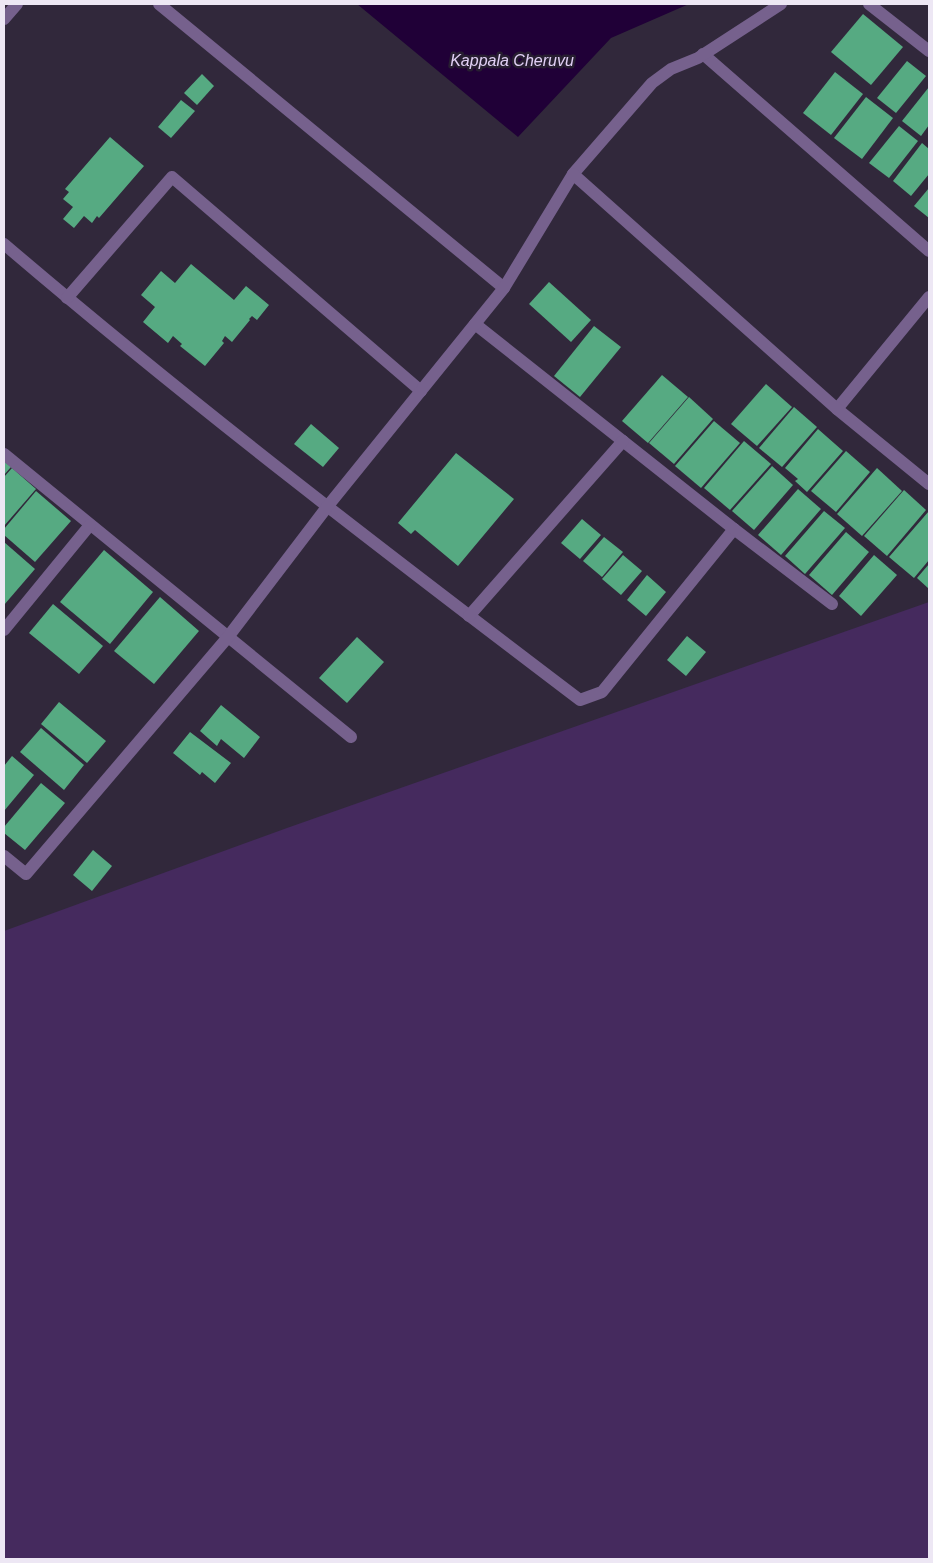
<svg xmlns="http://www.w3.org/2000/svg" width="933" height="1563" viewBox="0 0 933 1563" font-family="Arial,sans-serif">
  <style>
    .green { fill: #452a5e }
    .water { fill: #200037 }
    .building { fill: #56aa82 }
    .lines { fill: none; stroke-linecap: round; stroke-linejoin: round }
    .minor { stroke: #76618d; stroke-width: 12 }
    .labels { text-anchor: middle; stroke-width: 5; stroke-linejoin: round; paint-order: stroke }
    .water-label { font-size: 16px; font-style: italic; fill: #e0cff4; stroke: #271e31 }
  </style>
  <rect width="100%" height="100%" fill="#31283b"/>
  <path class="green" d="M929,602v957h-925v-628l283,-103z"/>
  <path class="water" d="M357,4h332l-78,34 -93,99z"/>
  <g class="building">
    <path d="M863,14l40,33 -32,38 -40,-33z"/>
    <path d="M907,61l19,15 -30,37 -19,-15z"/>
    <path d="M835,72l28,22 -32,41 -28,-22z"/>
    <path d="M202,74l12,12 -17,19 -13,-12z"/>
    <path d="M929,87v38l-8,11 -19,-15z"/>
    <path d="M866,97l27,21 -31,41 -28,-21z"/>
    <path d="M181,100l14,11 -24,27 -13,-11z"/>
    <path d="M899,126l19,15 -29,37 -20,-15z"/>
    <path d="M110,137l34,29 -45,52 -2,-2 -5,7 -8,-7 -10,12 -11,-9 10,-12 -10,-8 6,-7 -4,-3z"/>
    <path d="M922,143l7,6v25l-18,22 -18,-15z"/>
    <path d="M929,188v30l-15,-12z"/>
    <path d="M191,264l43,36 12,-14 23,19 -12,15 -5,-4 -3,3 1,1 -18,22 -7,-6 -3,5 2,2 -19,23 -25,-20 2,-2 -9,-8 -5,7 -25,-21 12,-15 -14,-12 20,-24 14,12z"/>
    <path d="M549,282l42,38 -20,22 -42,-38z"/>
    <path d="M594,326l27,21 -41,50 -26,-21z"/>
    <path d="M662,375l26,22 -40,46 -26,-22z"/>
    <path d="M766,384l26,23 -35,39 -26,-22z"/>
    <path d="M689,397l24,22 -39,45 -25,-21z"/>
    <path d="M794,407l23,20 -35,40 -23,-19z"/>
    <path d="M714,421l26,22 -39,45 -26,-22z"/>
    <path d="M311,424l28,24 -16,19 -29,-23z"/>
    <path d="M818,429l25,22 -36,41 -12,-11 3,-2 -13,-11z"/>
    <path d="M744,441l27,23 -41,46 -26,-22z"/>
    <path d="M846,451l24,21 -34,40 -25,-21z"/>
    <path d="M456,453l58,46 -56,67 -43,-36 -4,4 -13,-11z"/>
    <path d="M4,461l7,6 -7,8z"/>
    <path d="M772,466l21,19 -39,45 -22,-19z"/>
    <path d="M12,468l24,21 -32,37v-49z"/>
    <path d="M877,468l25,23 -40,45 -25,-22z"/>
    <path d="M798,489l23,20 -40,46 -23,-20z"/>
    <path d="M904,490l22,20 -39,46 -23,-20z"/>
    <path d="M36,491l35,30 -36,41 -31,-27v-6z"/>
    <path d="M824,511l21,17 -40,46 -20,-18z"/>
    <path d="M929,511v49l-15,18 -25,-21z"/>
    <path d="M582,519l19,16 -21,24 -19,-16z"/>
    <path d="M846,532l23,20 -37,43 -23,-20z"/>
    <path d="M604,537l19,15 -21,25 -19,-16z"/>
    <path d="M4,542l31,27 -31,36z"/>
    <path d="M104,550l49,42 -43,52 -50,-42z"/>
    <path d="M623,555l19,16 -21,24 -19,-16z"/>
    <path d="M874,555l23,20 -36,41 -22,-20z"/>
    <path d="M929,564v25l-12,-11z"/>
    <path d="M647,575l19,17 -20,24 -19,-16z"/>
    <path d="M160,597l39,34 -45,53 -40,-33z"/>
    <path d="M53,604l50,42 -24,28 -50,-41z"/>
    <path d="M687,636l19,16 -20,24 -19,-16z"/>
    <path d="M357,637l27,25 -37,41 -28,-25z"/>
    <path d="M59,702l47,39 -19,22 -46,-39z"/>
    <path d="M221,705l39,32 -16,21 -23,-19 -4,7 -17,-15z"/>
    <path d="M41,728l43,37 -20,25 -44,-38z"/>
    <path d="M190,732l41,31 -16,20 -13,-11 -2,3 -27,-22z"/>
    <path d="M12,756l22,19 -30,36v-45z"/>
    <path d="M41,783l24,20 -40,47 -21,-17v-6z"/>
    <path d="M93,850l19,16 -20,25 -19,-16z"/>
  </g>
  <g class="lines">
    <g class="minor">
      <path d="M159,4l345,284"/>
      <path d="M869,4l60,47"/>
      <path d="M4,19l13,-15"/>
      <path d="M703,54l226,197"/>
      <path d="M573,174l79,-91 19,-14 27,-11 83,-54"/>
      <path d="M4,244c186,159 381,308 576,456l22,-8 132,-163"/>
      <path d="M67,298l105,-121 249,214"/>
      <path d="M475,324l259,205 98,75"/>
      <path d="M837,409l92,-112"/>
      <path d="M4,454l347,283"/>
      <path d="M469,616l154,-175"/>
      <path d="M4,630l86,-105"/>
      <path d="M4,856l22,18 202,-237 99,-130 177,-219 69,-114 264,235 92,75"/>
    </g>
  </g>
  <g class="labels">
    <g class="water-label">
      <text x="512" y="66">Kappala Cheruvu</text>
    </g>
  </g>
  <rect width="933" height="1563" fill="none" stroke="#ede7f4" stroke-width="10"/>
</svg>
